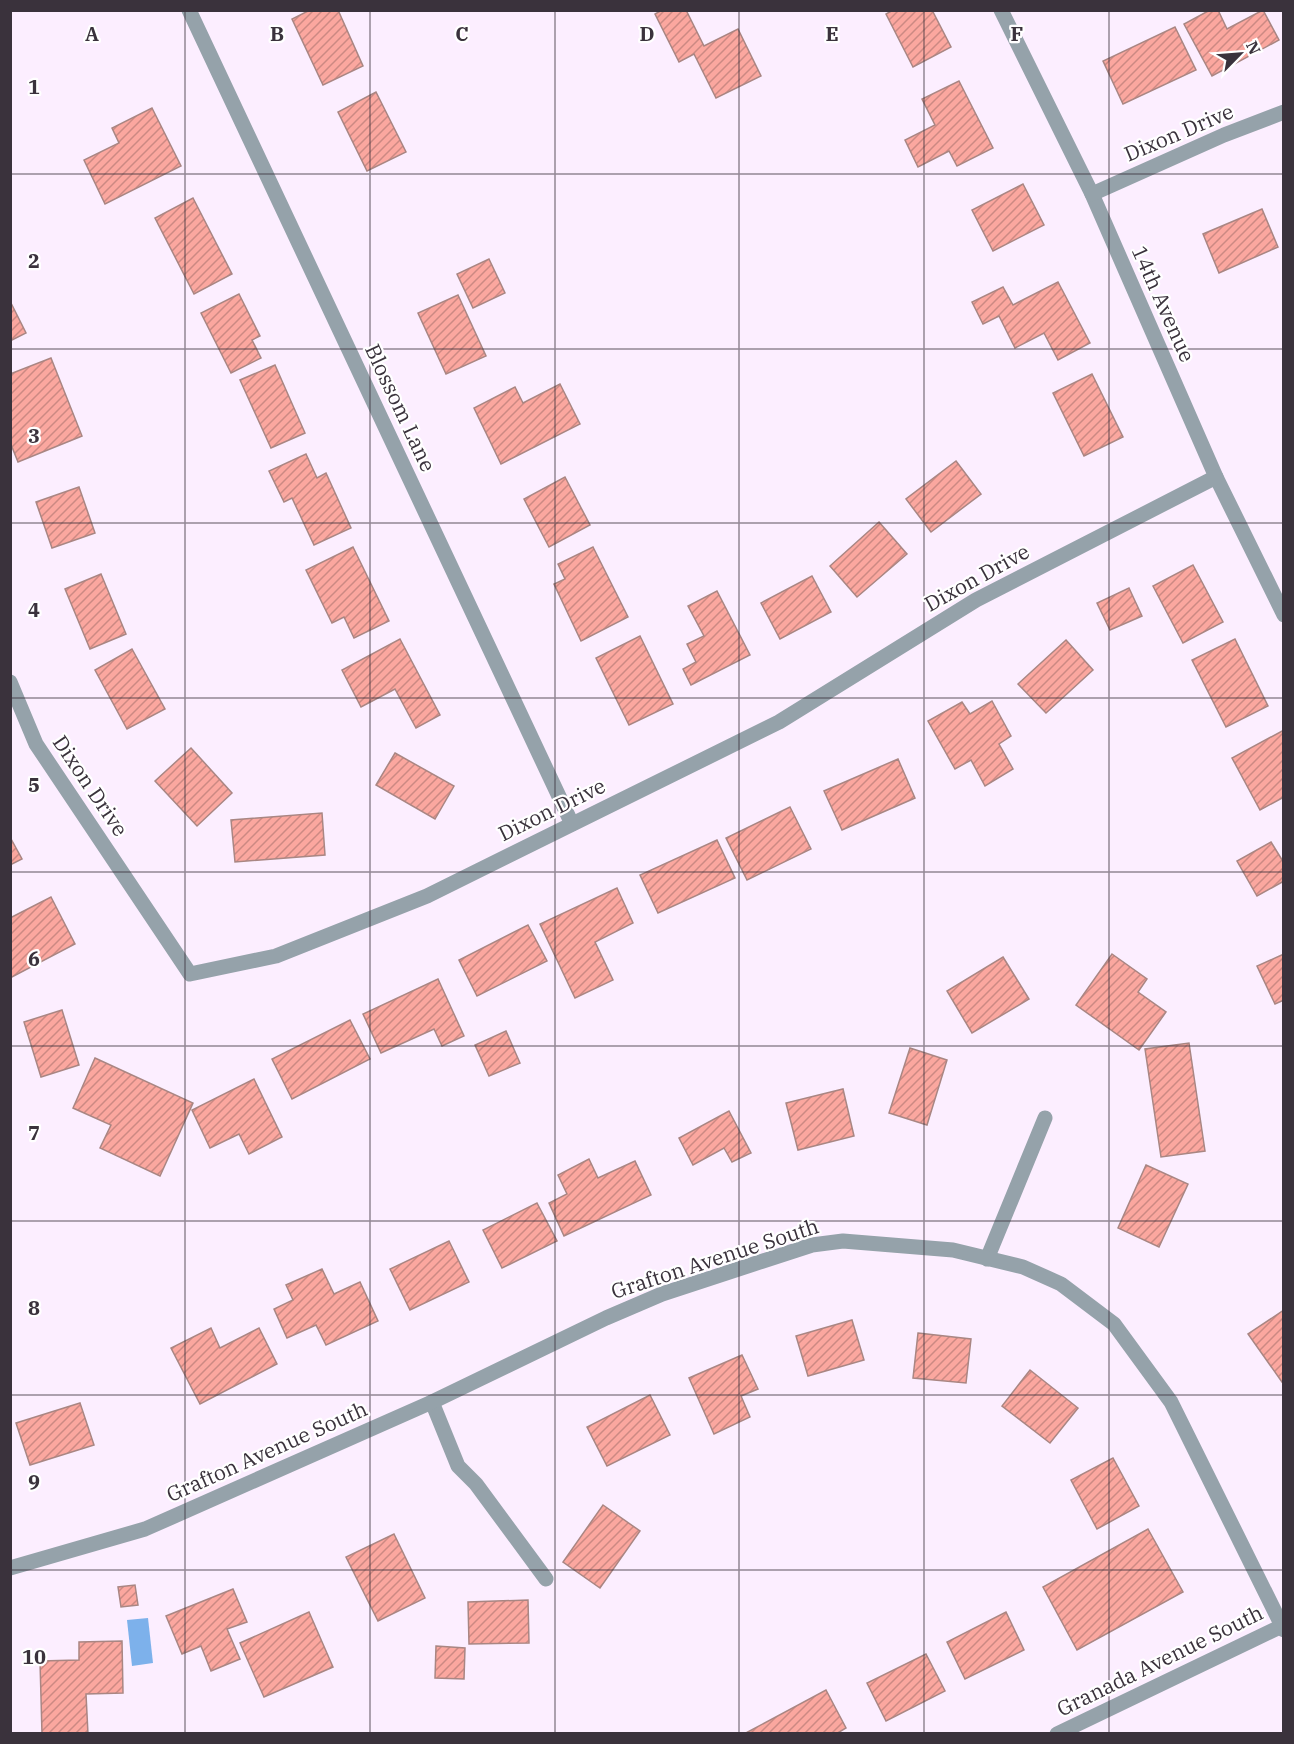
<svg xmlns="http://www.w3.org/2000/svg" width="1294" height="1744" viewBox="0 0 1294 1744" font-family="'IBM Plex Serif',serif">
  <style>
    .water { fill: #7db1eb }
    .building { fill: url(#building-hatch); stroke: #a98683; stroke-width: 1.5 }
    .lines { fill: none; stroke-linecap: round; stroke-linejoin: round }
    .minor { stroke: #95a2aa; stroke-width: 15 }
    .grid { fill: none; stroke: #3a323c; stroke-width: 1.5; stroke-opacity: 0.55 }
    .labels { text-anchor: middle; stroke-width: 4.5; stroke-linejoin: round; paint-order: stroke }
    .street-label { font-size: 21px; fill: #3a323c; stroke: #fff }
    .grid-label { font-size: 20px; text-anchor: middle; font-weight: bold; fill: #3a323c; stroke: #fff; stroke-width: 4.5; stroke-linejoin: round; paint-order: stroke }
  </style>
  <defs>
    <pattern id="building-hatch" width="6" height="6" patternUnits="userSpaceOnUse" patternTransform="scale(1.5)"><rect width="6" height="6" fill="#fba79f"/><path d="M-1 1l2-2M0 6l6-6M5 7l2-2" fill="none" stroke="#cc8983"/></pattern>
  </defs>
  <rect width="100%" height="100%" fill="#fceeff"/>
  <path class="water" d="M148,1618l5,45 -21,3 -5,-46z"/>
  <g class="building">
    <path d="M310,10h28l25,56 -40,19 -31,-66z"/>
    <path d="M662,10h24l18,36 34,-17 23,47 -45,22 -22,-44 -15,8 -24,-48z"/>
    <path d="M893,10h39l19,37 -38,20 -27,-53z"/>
    <path d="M1210,10h8l9,19 36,-19 16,30 -67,36 -28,-52z"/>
    <path d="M1175,27l21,43 -73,34 -20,-43z"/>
    <path d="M959,81l34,67 -36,18 -8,-15 -31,16 -13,-27 30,-15 -13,-26z"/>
    <path d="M376,92l30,60 -39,19 -29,-59z"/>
    <path d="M152,108l29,58 -76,38 -21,-44 35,-17 -7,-15z"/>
    <path d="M1023,184l21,41 -51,26 -21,-41z"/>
    <path d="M193,198l39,76 -38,20 -39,-76z"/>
    <path d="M1262,209l16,38 -59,26 -16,-39z"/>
    <path d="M489,259l16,34 -32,15 -16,-34z"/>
    <path d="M1058,282l32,61 -32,17 -14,-27 -29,15 -16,-32 -16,8 -11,-22 31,-15 10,18z"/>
    <path d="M239,294l21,42 -8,4 9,18 -30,15 -30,-60z"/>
    <path d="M458,295l28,61 -40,18 -28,-61z"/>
    <path d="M10,301l16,32 -16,8z"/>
    <path d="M51,358l31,78 -64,26 -8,-20v-68z"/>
    <path d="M275,365l30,68 -34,15 -31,-68z"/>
    <path d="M1092,374l31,63 -39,19 -31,-63z"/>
    <path d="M560,384l20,40 -79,40 -27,-56 41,-21 8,16z"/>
    <path d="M306,454l11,24 9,-5 25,55 -37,17 -22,-47 -8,4 -15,-31z"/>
    <path d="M956,461l25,33 -50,38 -25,-33z"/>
    <path d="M565,477l25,48 -41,22 -25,-48z"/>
    <path d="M79,487l16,46 -43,15 -16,-46z"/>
    <path d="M879,522l28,32 -50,43 -27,-31z"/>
    <path d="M353,547l36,74 -35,17 -10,-21 -12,6 -26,-53z"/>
    <path d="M593,547l35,70 -47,24 -27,-57 11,-5 -7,-15z"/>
    <path d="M1193,565l30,57 -40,21 -30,-57z"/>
    <path d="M101,574l25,60 -36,15 -25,-60z"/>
    <path d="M812,576l19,36 -51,27 -19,-36z"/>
    <path d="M1129,588l13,28 -32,14 -13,-27z"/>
    <path d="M717,591l33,64 -59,30 -8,-16 13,-7 -9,-18 17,-8 -16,-30z"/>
    <path d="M640,636l33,68 -44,21 -33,-67z"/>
    <path d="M400,639l40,76 -24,13 -21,-39 -34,18 -19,-37z"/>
    <path d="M1235,639l33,67 -42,21 -34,-67z"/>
    <path d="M1066,640l27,30 -47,43 -28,-29z"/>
    <path d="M132,649l33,60 -38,20 -32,-59z"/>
    <path d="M992,701l19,35 -12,8 14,25 -28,17 -14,-26 -16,9 -27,-48 34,-19 8,12z"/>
    <path d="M1284,730v67l-24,13 -28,-52z"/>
    <path d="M191,748l41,45 -35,33 -42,-45z"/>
    <path d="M395,753l59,33 -19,33 -59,-34z"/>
    <path d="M898,759l17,39 -73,32 -18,-39z"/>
    <path d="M790,807l21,42 -64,31 -21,-42z"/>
    <path d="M322,813l3,42 -90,7 -4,-42z"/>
    <path d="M10,837l12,22 -12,6z"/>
    <path d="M717,840l18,38 -77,35 -18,-38z"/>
    <path d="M1271,842l13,21v18l-27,15 -20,-35z"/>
    <path d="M617,888l16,35 -38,19 18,38 -38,18 -35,-74z"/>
    <path d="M51,897l24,47 -65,34v-60z"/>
    <path d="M528,925l19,36 -70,35 -18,-36z"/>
    <path d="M1112,954l35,25 -9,13 28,20 -27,38 -63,-45z"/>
    <path d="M1284,954v46l-9,4 -18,-38z"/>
    <path d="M1003,957l26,42 -57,34 -25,-42z"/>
    <path d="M438,979l26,57 -22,10 -8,-17 -53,24 -18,-39z"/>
    <path d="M62,1010l17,55 -38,12 -17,-55z"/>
    <path d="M350,1020l20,39 -78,40 -20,-40z"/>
    <path d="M506,1031l14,32 -31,13 -14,-31z"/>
    <path d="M1189,1043l16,108 -44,6 -16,-108z"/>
    <path d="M910,1048l37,12 -20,65 -38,-12z"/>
    <path d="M95,1058l98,45 -33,73 -60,-28 11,-23 -38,-17z"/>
    <path d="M254,1079l28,58 -33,17 -10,-20 -29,14 -18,-38z"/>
    <path d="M843,1089l11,47 -56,14 -12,-47z"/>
    <path d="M729,1111l22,42 -19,9 -8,-14 -31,17 -14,-27z"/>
    <path d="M589,1159l9,19 37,-17 16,34 -87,41 -15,-33 18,-9 -9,-19z"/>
    <path d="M1146,1165l42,19 -29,63 -41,-19z"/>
    <path d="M537,1203l20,38 -55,27 -19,-38z"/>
    <path d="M449,1241l20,41 -59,28 -20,-41z"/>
    <path d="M322,1269l12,25 26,-12 18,39 -52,24 -10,-20 -29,13 -13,-29 19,-9 -7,-15z"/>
    <path d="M1284,1310v71l-2,1 -34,-48z"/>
    <path d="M852,1320l12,40 -56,16 -12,-40z"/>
    <path d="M211,1328l9,20 39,-20 18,36 -77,40 -29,-56z"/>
    <path d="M918,1333l53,6 -5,44 -53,-5z"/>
    <path d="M742,1355l16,34 -17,7 9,21 -36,17 -25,-56z"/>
    <path d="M1030,1370l48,38 -28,35 -48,-37z"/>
    <path d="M650,1395l20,40 -63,31 -20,-39z"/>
    <path d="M80,1403l14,42 -64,20 -14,-42z"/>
    <path d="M1113,1458l26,48 -42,23 -26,-49z"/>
    <path d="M603,1505l37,26 -40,57 -37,-26z"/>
    <path d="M1148,1529l35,63 -106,58 -34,-63z"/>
    <path d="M394,1534l31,64 -47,23 -32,-64z"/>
    <path d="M135,1585l3,20 -17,2 -3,-20z"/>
    <path d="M233,1589l14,33 -20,7 13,30 -29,12 -10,-25 -19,8 -16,-38z"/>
    <path d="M528,1600l1,43 -60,1 -1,-42z"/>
    <path d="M309,1612l24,55 -69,30 -24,-54z"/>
    <path d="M1006,1612l18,38 -59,29 -18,-37z"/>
    <path d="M122,1641l1,52 -37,1 2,40h-46l-2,-73 39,-1v-18z"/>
    <path d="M436,1646l29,2 -1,31 -29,-1z"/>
    <path d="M926,1654l19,37 -59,30 -19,-38z"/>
    <path d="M826,1690l20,38 -10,6h-92z"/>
  </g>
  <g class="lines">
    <g class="minor">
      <path d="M189,10l383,814"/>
      <path d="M1001,10l91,184 124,283 68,138"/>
      <path d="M1092,194l132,-59 60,-23"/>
      <path d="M10,682l26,62 154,230 86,-18 151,-60 352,-174 197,-122 240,-123"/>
      <path d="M987,1259l58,-141"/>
      <path d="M432,1402l26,64 18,18 70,95"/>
      <path d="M10,1568l135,-39 287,-127 174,-84 56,-24 150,-49 31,-4 110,9 70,17 38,17 53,40 57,78 113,228"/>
      <path d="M1057,1734l225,-108"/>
    </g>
  </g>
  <path class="grid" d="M185,10v1724M370,10v1724M555,10v1724M739,10v1724M924,10v1724M1109,10v1724M10,174h1274M10,349h1274M10,523h1274M10,698h1274M10,872h1274M10,1046h1274M10,1221h1274M10,1395h1274M10,1570h1274"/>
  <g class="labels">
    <g class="street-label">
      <text transform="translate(1179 133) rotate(-23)" y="7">Dixon Drive</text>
      <text transform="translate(1163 304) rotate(66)" y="7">14th Avenue</text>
      <text transform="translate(400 408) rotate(65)" y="7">Blossom Lane</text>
      <text transform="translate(977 578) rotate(-29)" y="7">Dixon Drive</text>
      <text transform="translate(90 786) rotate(56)" y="7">Dixon Drive</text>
      <text transform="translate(552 810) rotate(-26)" y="7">Dixon Drive</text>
      <text transform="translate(715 1259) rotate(-18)" y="7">Grafton Avenue South</text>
      <text transform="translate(267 1452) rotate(-24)" y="7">Grafton Avenue South</text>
      <text transform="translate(1160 1661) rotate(-26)" y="7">Granada Avenue South</text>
    </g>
  </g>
  <g class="grid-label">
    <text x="92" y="41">A</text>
    <text x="277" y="41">B</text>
    <text x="462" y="41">C</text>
    <text x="647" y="41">D</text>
    <text x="832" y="41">E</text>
    <text x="1017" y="41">F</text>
    <text x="34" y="94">1</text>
    <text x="34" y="268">2</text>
    <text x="34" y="443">3</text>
    <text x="34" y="617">4</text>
    <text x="34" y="792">5</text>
    <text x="34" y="966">6</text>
    <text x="34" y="1140">7</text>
    <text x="34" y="1315">8</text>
    <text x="34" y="1489">9</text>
    <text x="34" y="1664">10</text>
  </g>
  <rect width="1294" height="1744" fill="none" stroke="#3a323c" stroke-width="24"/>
  <g transform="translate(1240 54) rotate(65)" stroke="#ffffff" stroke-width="4.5" paint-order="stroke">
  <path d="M0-4.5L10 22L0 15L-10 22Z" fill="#3a323c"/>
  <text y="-9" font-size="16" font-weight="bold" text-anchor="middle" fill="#3a323c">N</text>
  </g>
</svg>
